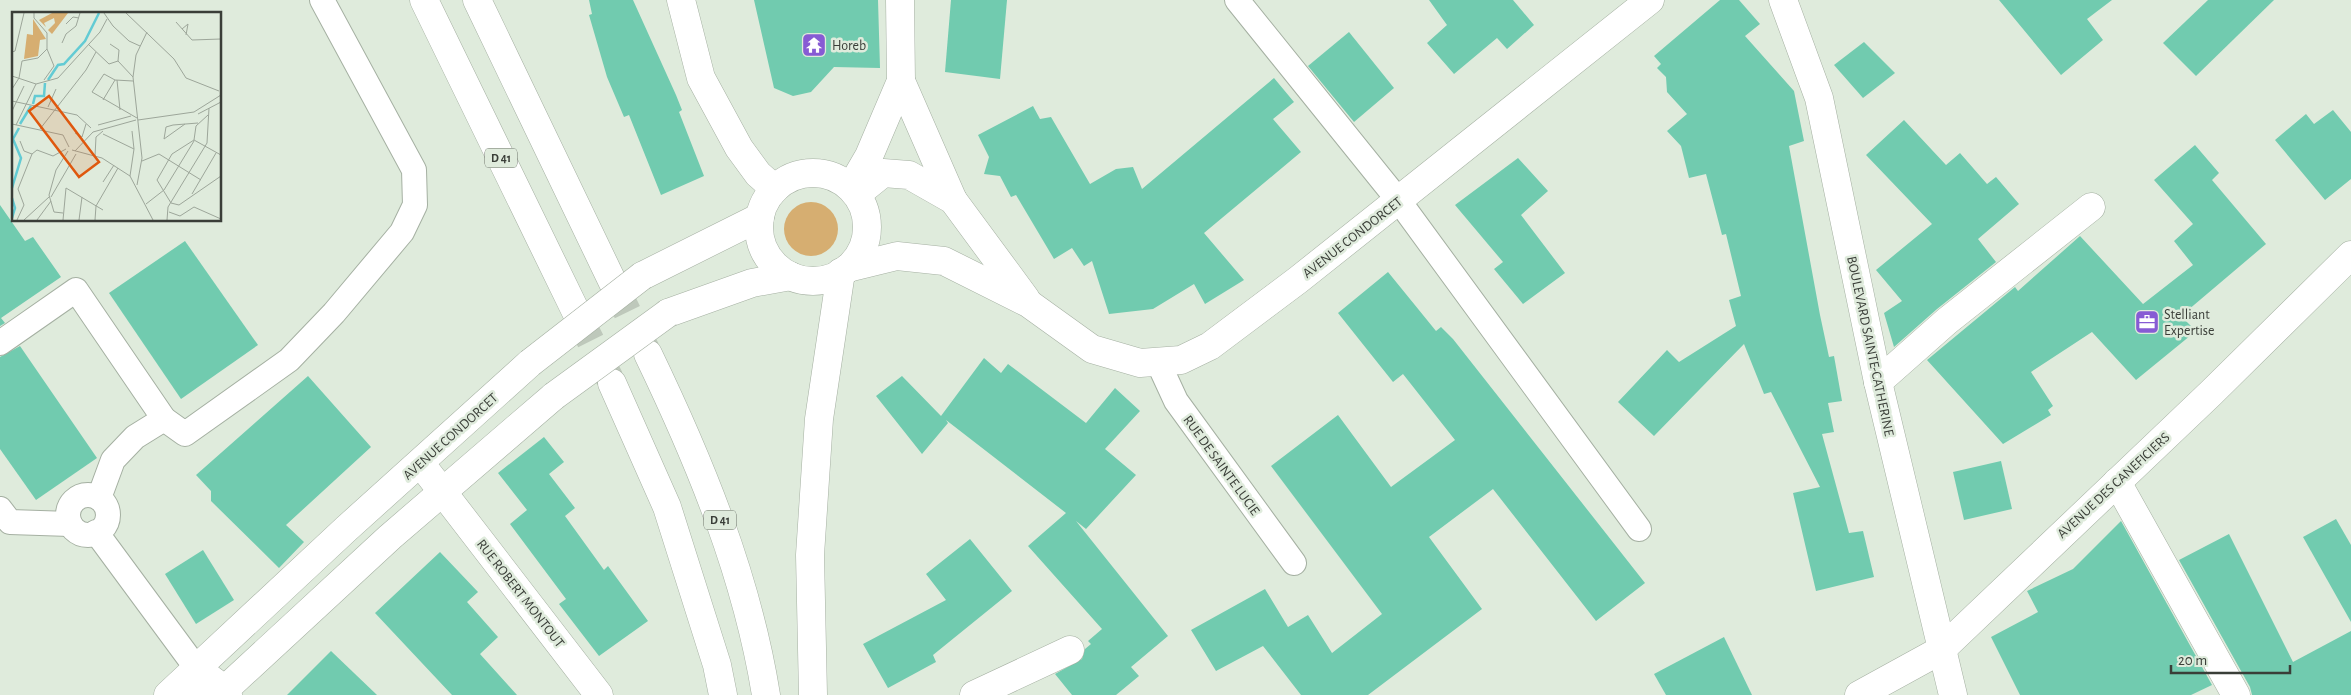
<svg xmlns="http://www.w3.org/2000/svg" width="2351" height="695" viewBox="0 0 2351 695" font-family="'Alegreya Sans',sans-serif">
  <style>
    .green { fill: #d6ae71 }
    .building { fill: #71cbaf }
    .lines { fill: none; stroke-linecap: round; stroke-linejoin: round }
    .trunk-tunnel { stroke: #bec8bb; stroke-width: 28; stroke-dasharray: 28 14; stroke-linecap: butt }
    .service-casing { stroke: #a5b0a2; stroke-width: 26 }
    .minor-casing { stroke: #a5b0a2; stroke-width: 29 }
    .secondary-casing { stroke: #a5b0a2; stroke-width: 29 }
    .trunk-casing { stroke: #a5b0a2; stroke-width: 29 }
    .service { stroke: #fff; stroke-width: 24 }
    .minor { stroke: #fff; stroke-width: 28 }
    .secondary { stroke: #fff; stroke-width: 28 }
    .trunk { stroke: #fff; stroke-width: 28 }
    .secondary-bridge-casing { stroke: #a5b0a2; stroke-width: 29; stroke-linecap: butt }
    .secondary-bridge { stroke: #fff; stroke-width: 28 }
    .labels { text-anchor: middle; stroke-width: 5; stroke-linejoin: round; paint-order: stroke }
    .shield { fill: #dfebdc; stroke: #6c7269; stroke-width: 1 }
    .shield-label { font-size: 12px; font-weight: bold; fill: #3a3e38 }
    .poi-label { font-size: 14px; fill: #3a3e38; stroke: #dfebdc; text-anchor: start }
    .street-label { font-size: 14px; fill: #3a3e38; stroke: #dfebdc }
    .inset-river { fill: none; stroke: #63cbd4; stroke-width: 2.5 }
    .inset-road { fill: none; stroke: #9da69a; stroke-width: 1 }
    .view { fill: #df580e; fill-opacity: 0.15; stroke: #df580e; stroke-width: 2.5 }
    .inset-edge { fill: none; stroke: #3a3e38; stroke-width: 2.5 }
  </style>
  <rect width="100%" height="100%" fill="#dfebdc"/>
  <circle class="green" cx="811" cy="229" r="27"/>
  <g class="building">
    <path d="M589,0h44l43,95 6,15 -3,2 25,64 -43,19 -32,-80 -5,2 -17,-40 -18,-62 3,-1z"/>
    <path d="M754,0h124l2,68 -46,-1 -23,25 -18,4 -19,-8z"/>
    <path d="M951,0h56l-7,79 -55,-7z"/>
    <path d="M1429,0h84l21,25 -27,24 -10,-11 -43,36 -27,-31 20,-18z"/>
    <path d="M1720,0h19l21,24 -15,12 49,55 10,50 -15,5 31,169 9,42 5,-1 8,45 -14,2 6,29 -12,2 27,99 14,-2 11,46 -58,14 -23,-98 27,-6 -49,-95 -7,2 -20,-50 -90,92 -36,-34 49,-52 12,12 57,-36 -7,-26 12,-4 -15,-62 -4,1 -16,-61 -17,4 -8,-32 -14,-15 20,-17 -20,-22 -1,-15 -9,-9 4,-4 -7,-8z"/>
    <path d="M1999,0h113l-25,19 16,21 -42,35z"/>
    <path d="M2208,0h66l-78,76 -33,-33z"/>
    <path d="M1349,32l45,56 -40,34 -46,-56z"/>
    <path d="M1864,42l31,31 -32,25 -29,-33z"/>
    <path d="M1274,78l20,24 -21,17 28,33 -97,81 40,47 -39,24 -11,-20 -41,25 -44,5 -17,-53 -8,5 -12,-18 -18,11 -38,-64 -5,2 -11,-21 -16,-2 5,-17 -11,-22 55,-29 7,13 11,-2 39,67 26,-15 17,-2 9,22z"/>
    <path d="M2333,110l18,22v47l-26,21 -50,-60 31,-26 8,10z"/>
    <path d="M1904,120l42,45 14,-12 27,31 9,-7 23,27 -41,35 18,23 -59,47 -43,38 -10,-34 18,-12 -26,-31 56,-46 -66,-69z"/>
    <path d="M2195,145l24,28 -7,7 54,64 -85,72 15,15 -60,49 -44,-48 -61,40 22,34 -5,4 3,5 -48,29 -76,-84 88,-73 3,4 62,-55 63,68 50,-39 -19,-24 19,-17 -39,-44z"/>
    <path d="M1518,158l30,33 -27,24 44,58 -42,31 -29,-35 9,-7 -48,-57z"/>
    <path d="M0,205l25,36 8,-4 28,40 -60,41 4,5 -5,3z"/>
    <path d="M185,241l73,104 -77,54 -72,-106z"/>
    <path d="M1388,272l48,59 5,-4 12,12 192,244 -49,38 -103,-132 -64,48 53,72 -114,86h-67l-38,-49 -47,25 -25,-41 74,-41 23,38 20,-12 24,38 50,-39 -111,-148 67,-51 53,72 64,-47 -52,-66 -10,8 -55,-69z"/>
    <path d="M20,346l77,112 -61,42 -36,-51v-92z"/>
    <path d="M984,358l17,15 7,-9 78,59 29,-35 25,23 -35,38 31,26 -50,54 -10,-8 92,115 -37,31 8,9 -23,19h-44l-17,-21 27,-15 3,-10 6,-5 -3,-3 14,-12 -74,-83 38,-33 -120,-93 2,3 -26,31 -46,-58 26,-20 39,40z"/>
    <path d="M308,376l63,71 -85,78 18,17 -25,26 -68,-67v-10l-15,-16z"/>
    <path d="M544,437l20,25 -15,12 26,34 -10,8 39,54 4,-4 40,55 -49,35 -40,-52 7,-5 -56,-75 17,-14 -29,-37z"/>
    <path d="M2001,461l11,48 -48,11 -11,-48z"/>
    <path d="M2336,519l15,26v77l-48,-85z"/>
    <path d="M2121,521l91,164 -21,10h-171l-29,-58 47,-25 -11,-21 46,-22z"/>
    <path d="M2229,534l64,128 58,-31v64h-99l-2,-8 -71,-127z"/>
    <path d="M970,539l42,52 -79,64 3,7 -48,26 -25,-44 83,-44 -20,-26z"/>
    <path d="M203,550l31,50 -38,24 -31,-50z"/>
    <path d="M440,552l38,40 -11,10 31,35 -18,17 37,41h-65l-77,-82z"/>
    <path d="M1724,637l28,58h-86l-12,-21z"/>
    <path d="M331,651l46,44h-90z"/>
  </g>
  <g class="lines">
    <g class="trunk-tunnel">
      <path d="M615,287l33,67"/>
      <path d="M578,316l33,65"/>
    </g>
    <defs>
      <g id="service">
        <path d="M1237,0l162,201 240,328"/>
        <path d="M0,343l76,-53 88,129 21,15 104,-74 45,-47 68,-81 13,-27 -1,-35 -92,-170"/>
        <path d="M1158,362l18,39 118,162"/>
        <circle cx="88" cy="515" r="20"/>
        <path d="M99,498l14,-38 22,-23 29,-18"/>
        <path d="M0,509l10,13 60,2"/>
        <path d="M96,532l101,137"/>
      </g>
      <g id="minor">
        <path d="M681,0l20,78 38,70 19,26 17,15"/>
        <path d="M1783,0l36,98 59,284 75,313"/>
        <path d="M851,187l18,-31 32,-75 -1,-81"/>
        <path d="M1878,382l69,-61 144,-114"/>
        <path d="M421,464l178,231"/>
        <path d="M2117,482l119,213"/>
        <path d="M193,695l4,-26 27,20"/>
        <path d="M974,695l96,-45"/>
        <path d="M1859,695l82,-45 270,-257 140,-138"/>
      </g>
      <g id="secondary">
        <path d="M901,81l52,119"/>
        <circle cx="813" cy="227" r="54"/>
        <path d="M857,194l26,-21 26,2 44,25 73,99"/>
        <path d="M848,268l49,-12 47,5 84,42 64,46 48,14 41,-3 29,-14 88,-66 352,-280"/>
        <path d="M642,276l118,-59"/>
        <path d="M668,313l84,-30 39,-7"/>
        <path d="M168,695l178,-166 184,-166"/>
        <path d="M219,695l171,-158 164,-141"/>
      </g>
      <g id="trunk">
        <path d="M424,0l154,316"/>
        <path d="M477,0l138,287"/>
        <path d="M648,354c52,108 99,222 118,341"/>
        <path d="M612,383l55,124 50,158 6,30"/>
        <path d="M224,689l4,6"/>
        <path d="M813,695l-3,-140 9,-136 22,-147"/>
      </g>
    </defs>
    <use href="#service" class="service-casing"/>
    <use href="#minor" class="minor-casing"/>
    <use href="#secondary" class="secondary-casing"/>
    <use href="#trunk" class="trunk-casing"/>
    <use href="#service" class="service"/>
    <use href="#minor" class="minor"/>
    <use href="#secondary" class="secondary"/>
    <use href="#trunk" class="trunk"/>
    <defs>
      <g id="secondary-bridge">
        <path d="M530,363l112,-87"/>
        <path d="M554,396l114,-83"/>
      </g>
    </defs>
    <use href="#secondary-bridge" class="secondary-bridge-casing"/>
    <use href="#secondary-bridge" class="secondary-bridge"/>
  </g>
  <defs>
    <symbol id="temple-square" viewBox="-11 -11 22 22"><rect x="-9" y="-9" width="18" height="18" rx="4" fill="#875bd4" stroke="#dfebdc"/><path d="M0-6L5-2H3V0L6.5 2.5H4V6H1.5V3h-3V6H-4V2.5H-6.5L-3 0V-2H-5Z" fill="#fff"/></symbol>
    <symbol id="office-square" viewBox="-11 -11 22 22"><rect x="-9" y="-9" width="18" height="18" rx="4" fill="#875bd4" stroke="#dfebdc"/><path d="M-6-3h4V-5.5h4V-3h4V5H-6ZM-1-4.5V-3h2v-1.5ZM-6 0V1H6V0Z" fill="#fff"/></symbol>
  </defs>
  <g fill-rule="evenodd">
    <use href="#temple-square" x="800" y="31" width="28" height="28"/>
    <use href="#office-square" x="2133" y="308" width="28" height="28"/>
  </g>
  <g class="labels">
    <g class="shield">
      <rect x="485" y="148.5" width="32" height="19" rx="4"/>
      <rect x="704" y="510.5" width="32" height="19" rx="4"/>
    </g>
    <g class="shield-label">
      <text x="501" y="162">D 41</text>
      <text x="720" y="524">D 41</text>
    </g>
    <g class="poi-label">
      <text x="832" y="50">Horeb</text>
      <text x="2164" y="319">Stelliant<tspan x="2164" dy="16">Expertise</tspan></text>
    </g>
    <g class="street-label">
      <text transform="translate(1352 237) rotate(-38)" y="5">AVENUE CONDORCET</text>
      <text transform="translate(1871 346) rotate(78)" y="5">BOULEVARD SAINTE-CATHERINE</text>
      <text transform="translate(450 436) rotate(-42)" y="5">AVENUE CONDORCET</text>
      <text transform="translate(1222 465) rotate(54)" y="5">RUE DE SAINTE LUCIE</text>
      <text transform="translate(2113 485) rotate(-43)" y="5">AVENUE DES CANEFICIERS</text>
      <text transform="translate(521 593) rotate(52)" y="5">RUE ROBERT MONTOUT</text>
    </g>
  </g>
  <g transform="translate(12 12)">
    <rect width="209" height="209" fill="#dfebdc"/>
    <path d="M40,1h16l-16,21 -4,-4 7,-7 -1,-5 -10,5 2,4 -7,-7zM21,7l13,20 -6,1 -2,16 -14,3 3,-25 6,1z" fill="#d6ae71"/>
    <path class="inset-river" d="M36,68l10,-15 6,-1 21,-23 14,-28M21,92l2,-8h9l1,-13M8,112l11,-18M0,176l9,-30 -8,-19 6,-11M0,186l3,10 -3,10"/>
    <path class="inset-road" d="M92,1l9,13 16,15 11,5M114,1l48,46 12,19 33,13M164,10l16,18 29,-1M54,12l7,-7 6,1M170,17l6,-5 -2,11M50,31l4,-9 10,-8 4,-13M76,32l21,20 9,-3M98,32l9,6 -1,11M0,40l3,-1 9,-38M106,49l15,16M0,64l24,8M32,68l10,-14 -7,-17M105,68l3,30M121,69l-18,-1 -11,-6 -12,18 45,26M24,72l22,-6 42,-46 7,-13M0,77l7,-11 3,-17 16,-3 9,-9v-16l-13,-15v-5M91,88l12,-20M0,89l65,14 14,13M36,95l8,-18M0,99l12,-25M186,102l23,-12M196,103l-12,11 -2,14 -22,14 -15,26 14,23 8,2 42,-29M126,108l56,-8 27,-17M0,112l51,11 6,12M173,112l-21,15 2,-12 7,-2 25,-2M4,113l20,-41M86,113l33,-9M28,117l46,-59 10,-18M120,119l2,18M63,121l7,4 4,-13M91,122l31,15 -4,27M182,128l27,15M8,129l4,10 8,3M60,138l30,8 28,18 23,44M63,139l18,-19 43,-12M83,144l1,-19 7,-6M130,149l17,-7 42,26M91,170l11,-17M125,173l5,-27 -9,-81 3,-22 11,-23M180,182l24,-41M39,185l25,-43M134,192l18,-14 30,-49M157,200l11,4 14,-9 27,12M51,201l-9,-1 -5,-17 7,-25 12,-19M5,208l7,-15 -6,-16 14,-35 5,-4 16,6 13,-7M12,208l25,-23M25,208l14,-19M51,208l3,-32 37,22M67,208l3,-23M83,208l1,-14 22,-38M155,208l1,-13 39,-64 2,-35"/>
    <path class="view" d="M37,84l50,66 -20,15 -50,-66z"/>
    <rect width="209" height="209" class="inset-edge"/>
  </g>
  <path d="M2171 665v8h119v-8" fill="none" stroke="#3a3e38" stroke-width="2.5"/>
  <text x="2178" y="665" font-size="15" fill="#3a3e38" stroke="#dfebdc" stroke-width="4" paint-order="stroke">20 m</text>
</svg>
